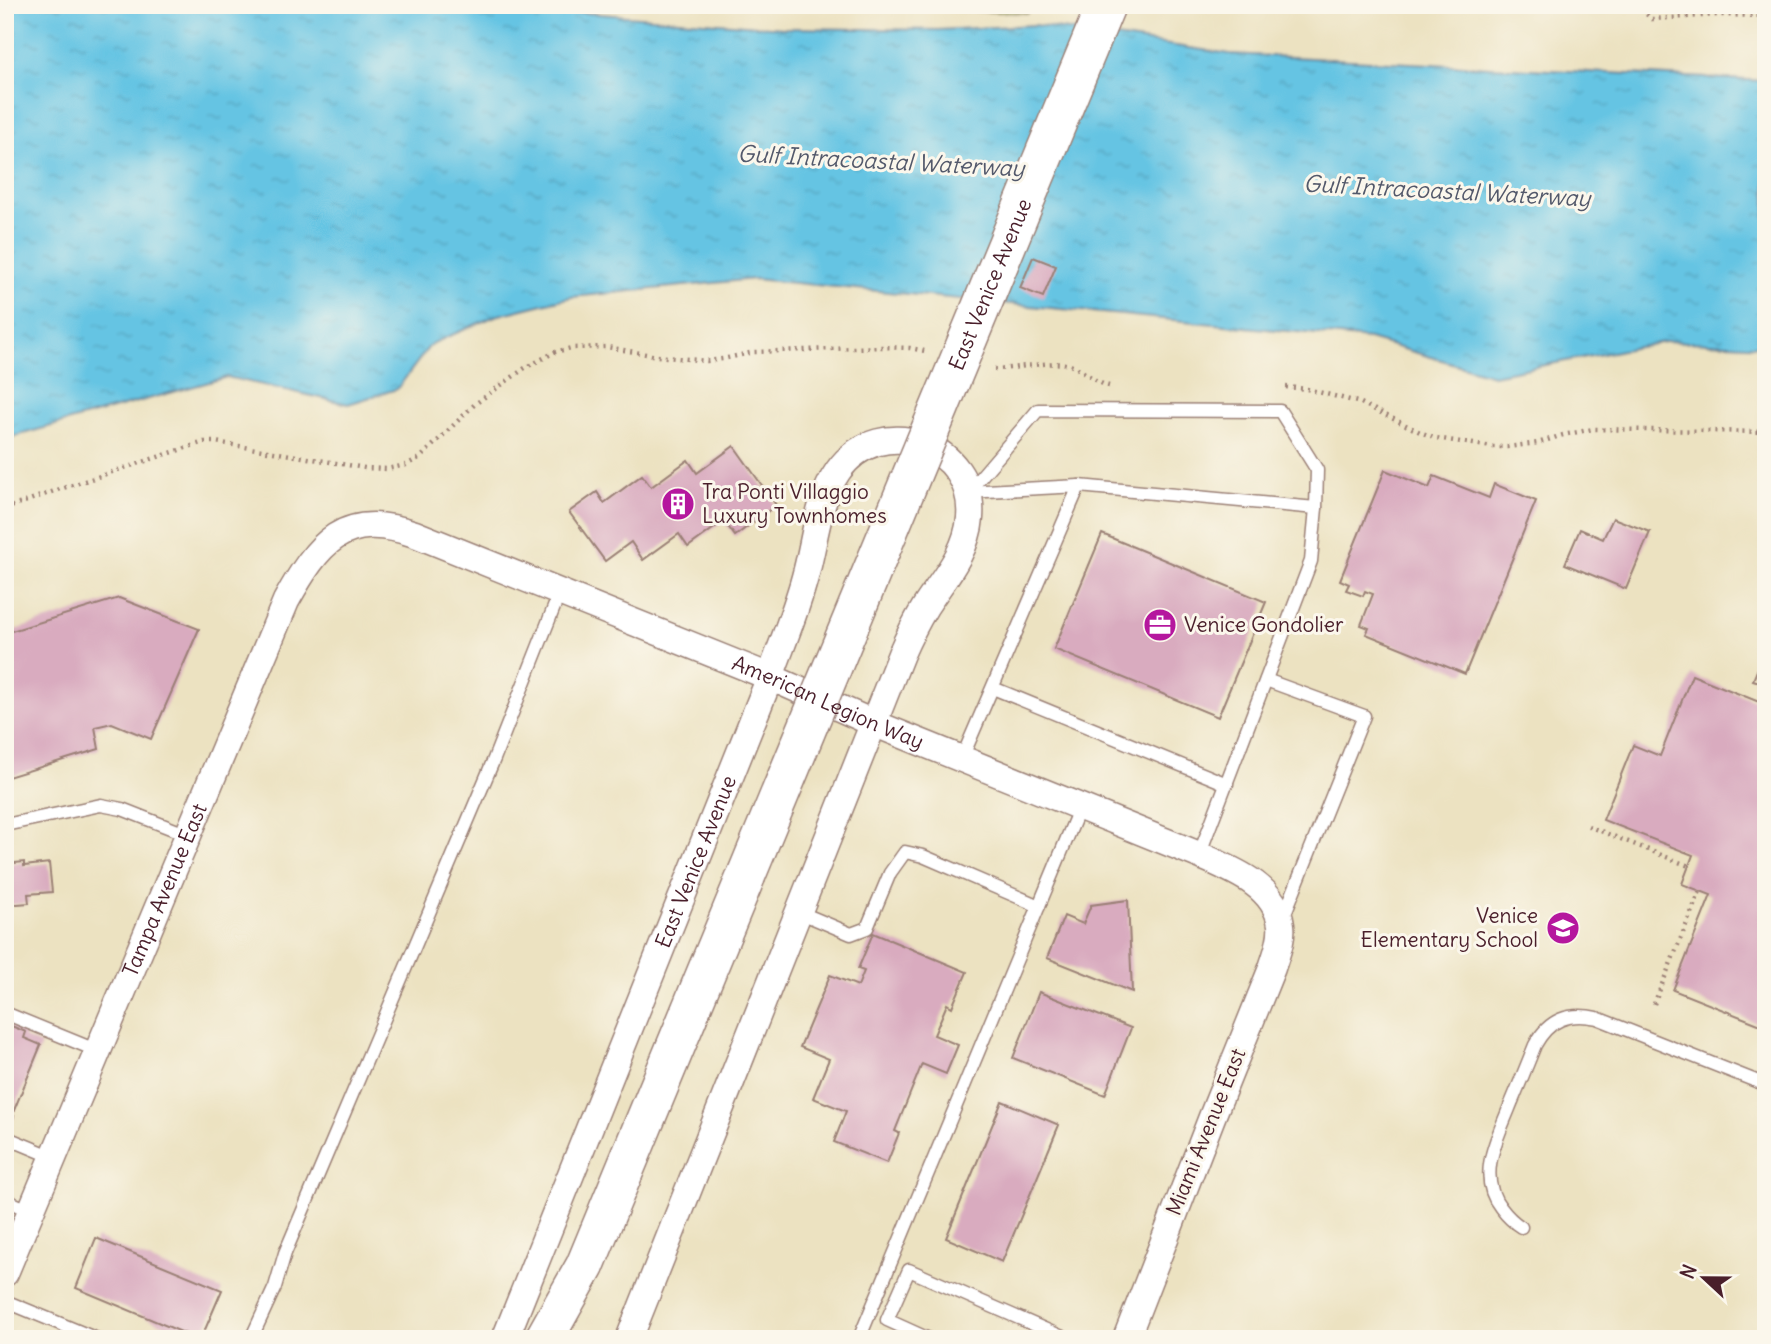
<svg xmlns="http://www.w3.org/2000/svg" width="1771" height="1344" viewBox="0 0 1771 1344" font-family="Delius,sans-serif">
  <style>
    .grass { fill: url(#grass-dots); stroke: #80744c; stroke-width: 2 }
    .water { fill: url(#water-ripples); stroke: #587287; stroke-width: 2 }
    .building { fill: #d9abbf }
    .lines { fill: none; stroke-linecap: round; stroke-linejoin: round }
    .service-casing { stroke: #9b8076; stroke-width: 15 }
    .minor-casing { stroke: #9b8076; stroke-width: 29 }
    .primary-casing { stroke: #9b8076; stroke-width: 41 }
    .path { stroke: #9b8076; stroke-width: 4.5; stroke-dasharray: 2 5; stroke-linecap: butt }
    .service { stroke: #fff; stroke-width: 12 }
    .minor { stroke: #fff; stroke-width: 26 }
    .primary { stroke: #fff; stroke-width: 38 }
    .primary-bridge-casing { stroke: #9b8076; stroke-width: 41; stroke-linecap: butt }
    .primary-bridge { stroke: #fff; stroke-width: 38 }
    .labels { text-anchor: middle; stroke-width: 6; stroke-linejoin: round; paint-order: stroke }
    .street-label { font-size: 21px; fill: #4a1f2b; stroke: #fbf7ec }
    .poi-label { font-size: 21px; fill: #4a1f2b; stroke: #fbf7ec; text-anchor: start }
    .water-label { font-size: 23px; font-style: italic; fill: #53596b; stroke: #fbf7ec }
  </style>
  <defs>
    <pattern id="grass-dots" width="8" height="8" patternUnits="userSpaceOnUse" patternTransform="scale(1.75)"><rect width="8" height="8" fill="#b5c96d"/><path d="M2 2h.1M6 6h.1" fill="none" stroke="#9dac5f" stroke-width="1.8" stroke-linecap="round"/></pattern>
    <pattern id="water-ripples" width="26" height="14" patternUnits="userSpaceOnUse" patternTransform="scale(1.75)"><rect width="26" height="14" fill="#65c4e3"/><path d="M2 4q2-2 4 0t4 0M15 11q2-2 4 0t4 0" fill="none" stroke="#59a8c3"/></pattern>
  </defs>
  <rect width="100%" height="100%" fill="#fbf7ec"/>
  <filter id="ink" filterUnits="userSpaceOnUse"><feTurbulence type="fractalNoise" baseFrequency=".0143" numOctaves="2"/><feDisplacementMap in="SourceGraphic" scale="14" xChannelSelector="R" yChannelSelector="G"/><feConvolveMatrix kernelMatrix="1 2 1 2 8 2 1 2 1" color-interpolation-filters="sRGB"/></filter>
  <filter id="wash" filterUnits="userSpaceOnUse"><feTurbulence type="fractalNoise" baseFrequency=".00686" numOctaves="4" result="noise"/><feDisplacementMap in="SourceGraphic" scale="28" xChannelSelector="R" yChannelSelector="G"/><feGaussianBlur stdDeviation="1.57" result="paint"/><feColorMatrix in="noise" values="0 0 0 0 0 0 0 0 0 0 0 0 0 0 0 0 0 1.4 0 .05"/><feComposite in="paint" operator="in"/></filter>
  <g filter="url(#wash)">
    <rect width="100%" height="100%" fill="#ece2c1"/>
    <path class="grass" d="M808,5h223l-3,8z"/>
    <path class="water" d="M5,5h405l125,4 248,19 155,2 96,-5 196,29 536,27v265l-97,-5 -176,34 -124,-36 -615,-60 -183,18 -76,19 -64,28 -34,45 -49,15 -121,-27 -222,62z"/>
    <g id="blocks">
      <g class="building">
        <path d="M1033,257l23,9 -13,31 -23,-9z"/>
        <path d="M734,446l42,59 -41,31 -11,-15 -36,26 -9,-13 -36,26 -12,-18 -26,19 -36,-49 28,-20 7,11 38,-28 9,12 37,-27 9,13z"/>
        <path d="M1385,470l44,18 5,-12 55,22 5,-14 42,17 -71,173 -99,-40 3,-6 -8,-3 12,-31 -8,-3 -2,5 -17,-6 3,-6 -9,-4z"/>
        <path d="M1613,518l37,14 -24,57 -61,-25 15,-35 23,10z"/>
        <path d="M1102,534l164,68 -48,115 -164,-68z"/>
        <path d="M119,598l80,31 -48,110 -39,-16 -17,4 4,22 -94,29v-145z"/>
        <path d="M1766,649v35l-13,-4z"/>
        <path d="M1692,675l67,27 7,-16v341l-93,-37 38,-95 -29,-11 11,-29 -90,-35 30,-75 27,11z"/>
        <path d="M24,862v4l25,-3 3,29 -24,2 1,9 -24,2v-41z"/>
        <path d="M1128,900l4,92 -85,-34 17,-42 19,8 8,-19z"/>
        <path d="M873,933l94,39 -15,35 -5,-3 -13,31 24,10 -12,29 -24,-10 -27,67 4,2 -12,30 -53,-21 12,-31 -33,-13 16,-39 -29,-12 30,-72 28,11 6,-15 -6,-2z"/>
        <path d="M1039,992l92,36 -26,67 -92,-37z"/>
        <path d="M9,1025l17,7 -2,6 17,7 -29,70 2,1 -3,9 -6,-3v-91h2z"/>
        <path d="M1002,1101l57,24 -57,137 -56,-24z"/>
        <path d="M96,1238l126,52 -21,49h-3l-122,-51z"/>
      </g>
    </g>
  </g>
  <g filter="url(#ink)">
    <use href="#blocks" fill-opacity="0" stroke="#9b8076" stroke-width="2"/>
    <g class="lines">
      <defs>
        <g id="service">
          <path d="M1079,486l237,22"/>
          <path d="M968,492l70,-82 242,1 37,59 -1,38 -5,53 -112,294"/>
          <path d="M1266,680l98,36 -81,202"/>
          <path d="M993,688l234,96"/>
          <path d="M962,758l117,-272 -111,6"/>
          <path d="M5,825l96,-20 21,4 66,26"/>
          <path d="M799,912l52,22 16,-6 23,-55 15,-21 18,4 116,50"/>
          <path d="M5,1013l93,38"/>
          <path d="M5,1137l48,20"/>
          <path d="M5,1200l26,11"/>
          <path d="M1521,1227c-8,-5 -14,-11 -20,-19 -25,-32 -4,-69 9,-102 9,-21 17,-41 25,-61 14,-26 34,-33 62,-27l169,67"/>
          <path d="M5,1301l92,38"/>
          <path d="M251,1339l24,-52 10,-34 209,-494 66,-167"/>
          <path d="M859,1339l221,-532"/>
          <path d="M929,1339l-42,-19 22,-50 158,69"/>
        </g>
        <g id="minor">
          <path id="s1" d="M5,1273l281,-672c32,-58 58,-92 129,-67l355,143 103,46 326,132c31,14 77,30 82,70 2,14 -5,30 -9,43l-60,149 -86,222"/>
          <path id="s2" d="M505,1339l265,-662c12,-33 26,-66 35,-100 10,-35 12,-76 33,-106 43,-61 138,-26 132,47 -3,35 -27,61 -45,89 -9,15 -17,31 -24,47l-272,685"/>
        </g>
        <path id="primary" d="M544,1339l41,-73 161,-390"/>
      </defs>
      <use href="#service" class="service-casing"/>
      <use href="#minor" class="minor-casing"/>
      <use href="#primary" class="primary-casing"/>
      <g class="path">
        <path d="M1636,5l16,14 66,-4 48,1"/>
        <path d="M994,369c21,0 53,-8 71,-5 17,3 28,18 44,22"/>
        <path d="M1286,387l21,2 54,14 59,29 16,6 56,9h15l31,-4 25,-8 30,-6 173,3"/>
        <path d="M5,509l52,-19 147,-48h12l149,26 22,1 19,-4 15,-8 54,-53 50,-36 30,-16 16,-4 36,-1 50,9 50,5 16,-2 31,-7 127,-5 29,1 15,3"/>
        <path d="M1588,826l101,40"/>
        <path d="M1654,1004l46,-113"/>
      </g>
      <use href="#service" class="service"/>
      <use href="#minor" class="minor"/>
      <use href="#primary" class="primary"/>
      <defs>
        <g id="primary-bridge">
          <path id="s3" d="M746,876l360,-871"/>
        </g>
      </defs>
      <use href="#primary-bridge" class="primary-bridge-casing"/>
      <use href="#primary-bridge" class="primary-bridge"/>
    </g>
  </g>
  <defs>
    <symbol id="building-disc" viewBox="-11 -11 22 22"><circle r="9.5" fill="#b5179e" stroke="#fbf7ec"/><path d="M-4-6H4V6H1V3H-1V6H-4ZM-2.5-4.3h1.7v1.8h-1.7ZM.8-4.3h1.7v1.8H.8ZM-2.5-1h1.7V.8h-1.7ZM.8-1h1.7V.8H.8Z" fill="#fff"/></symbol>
    <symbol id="office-disc" viewBox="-11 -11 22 22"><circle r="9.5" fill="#b5179e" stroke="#fbf7ec"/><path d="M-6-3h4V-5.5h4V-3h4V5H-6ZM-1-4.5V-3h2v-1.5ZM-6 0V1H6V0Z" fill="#fff"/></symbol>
    <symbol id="school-disc" viewBox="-11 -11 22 22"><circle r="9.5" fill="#b5179e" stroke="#fbf7ec"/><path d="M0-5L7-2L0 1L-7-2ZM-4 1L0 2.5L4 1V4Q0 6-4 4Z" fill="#fff"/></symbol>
  </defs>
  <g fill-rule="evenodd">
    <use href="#building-disc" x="659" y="485" width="38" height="38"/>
    <use href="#office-disc" x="1141" y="606" width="38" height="38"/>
    <use href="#school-disc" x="1544" y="909" width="38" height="38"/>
  </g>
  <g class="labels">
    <g class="street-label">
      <text dy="7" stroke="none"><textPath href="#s3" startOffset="640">East Venice Avenue</textPath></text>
      <text dy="7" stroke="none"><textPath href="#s1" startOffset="1339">American Legion Way</textPath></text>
      <text dy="7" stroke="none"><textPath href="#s2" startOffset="514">East Venice Avenue</textPath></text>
      <text dy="7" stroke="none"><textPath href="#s1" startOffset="415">Tampa Avenue East</textPath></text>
      <text transform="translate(1206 1132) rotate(-68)" y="7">Miami Avenue East</text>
    </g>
    <g class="poi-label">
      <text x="702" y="499">Tra Ponti Villaggio<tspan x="702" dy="24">Luxury Townhomes</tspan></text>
      <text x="1184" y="632">Venice Gondolier</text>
      <text x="1538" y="923" text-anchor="end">Venice<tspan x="1538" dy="24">Elementary School</tspan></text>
    </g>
    <g class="water-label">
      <text transform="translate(881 161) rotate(3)" y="8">Gulf Intracoastal Waterway</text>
      <text transform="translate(1447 191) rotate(3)" y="8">Gulf Intracoastal Waterway</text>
    </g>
  </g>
  <rect width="1771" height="1344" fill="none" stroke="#fbf7ec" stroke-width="28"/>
  <g transform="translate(1704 1278) rotate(292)" stroke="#fbf7ec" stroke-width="5" paint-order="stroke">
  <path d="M0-5L12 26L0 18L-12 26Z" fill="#4a1f2b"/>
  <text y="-10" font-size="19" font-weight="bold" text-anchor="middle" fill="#4a1f2b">N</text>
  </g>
</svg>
